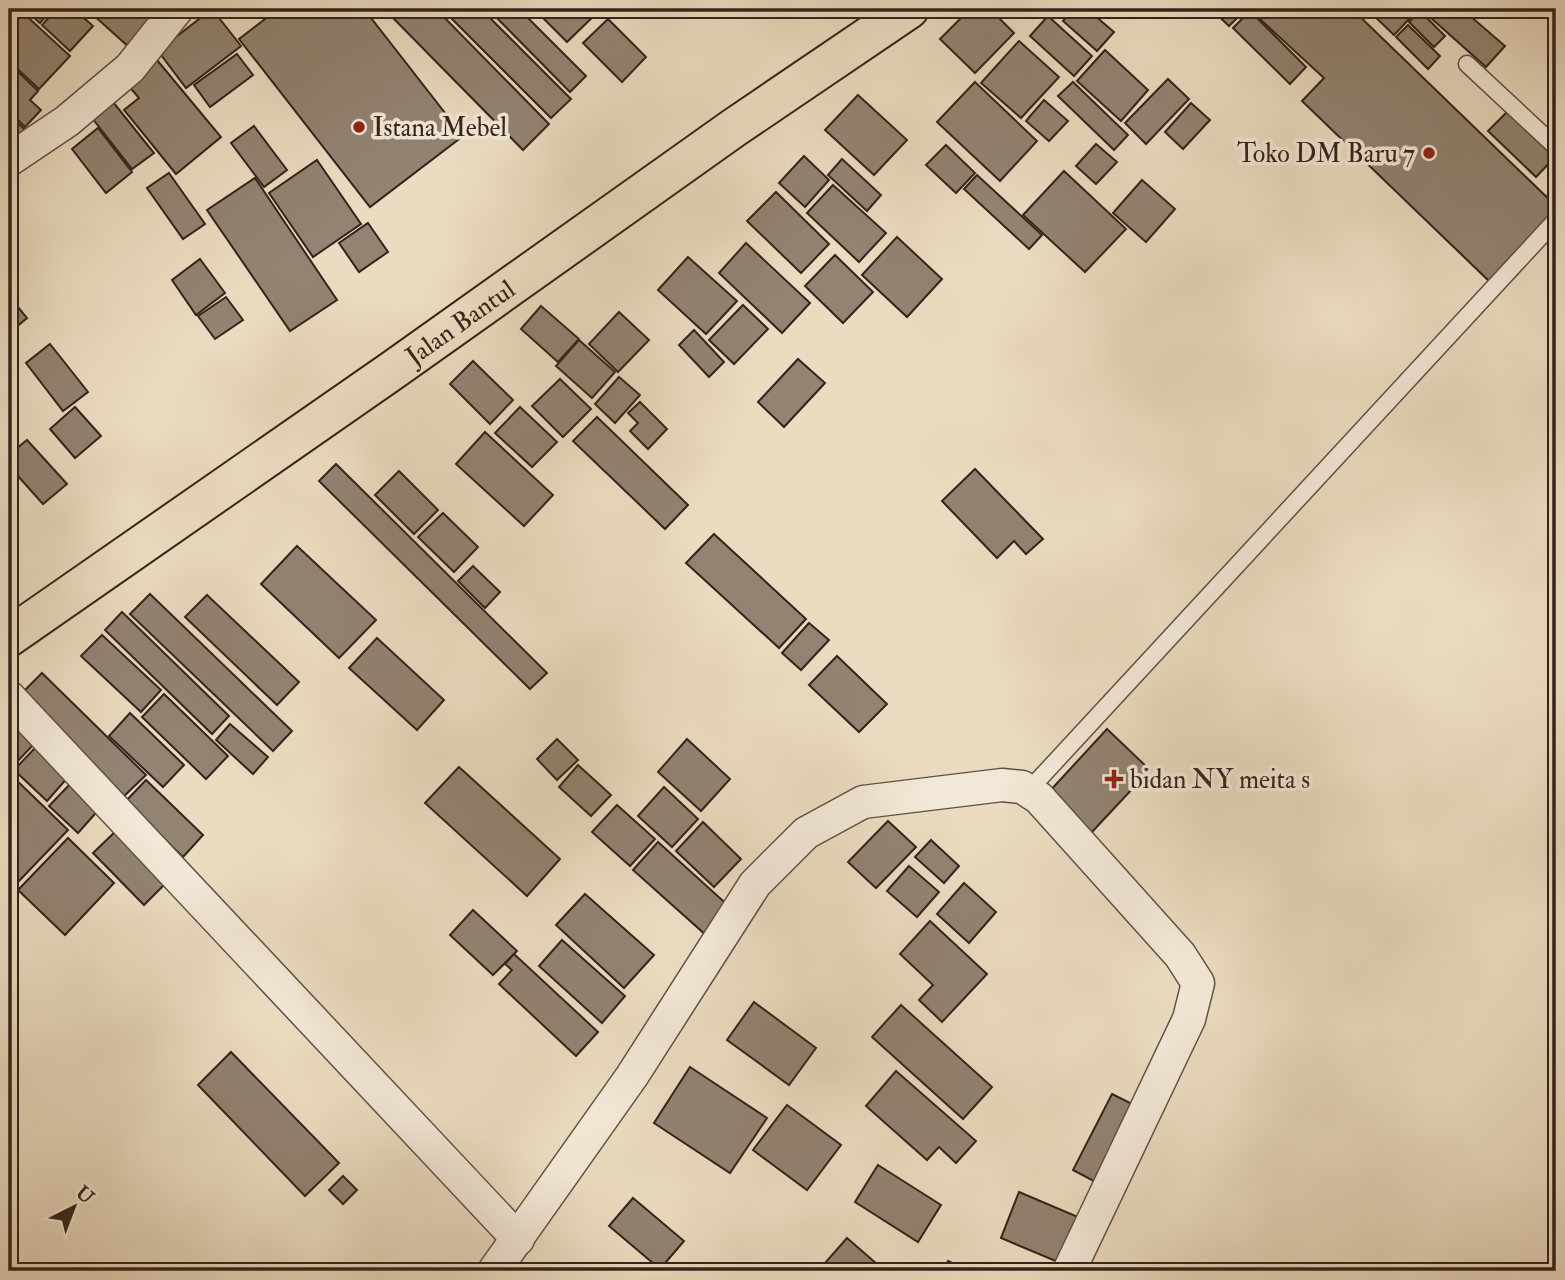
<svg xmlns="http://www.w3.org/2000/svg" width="1565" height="1280" viewBox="0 0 1565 1280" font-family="'IM FELL Double Pica',serif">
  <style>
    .building { fill: #928372; stroke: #32231c; stroke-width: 2 }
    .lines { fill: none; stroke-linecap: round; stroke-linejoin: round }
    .lane-casing { stroke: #605145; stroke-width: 19 }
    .street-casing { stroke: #605145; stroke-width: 35 }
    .primary-casing { stroke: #32231c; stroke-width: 42 }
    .lane { stroke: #f2e8d7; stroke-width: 16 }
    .street { stroke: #f2e8d7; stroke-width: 32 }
    .primary { stroke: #ebdcc1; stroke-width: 38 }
    .poi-dot { fill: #8f2418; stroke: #f2e8d7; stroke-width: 2.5 }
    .labels { text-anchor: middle; stroke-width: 7; stroke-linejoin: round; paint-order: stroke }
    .poi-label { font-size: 26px; fill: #32231c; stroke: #f2e8d7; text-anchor: start }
    .street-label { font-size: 26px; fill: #32231c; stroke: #f2e8d7 }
  </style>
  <rect width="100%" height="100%" fill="#ebdcc1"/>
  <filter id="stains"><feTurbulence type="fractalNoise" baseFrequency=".00286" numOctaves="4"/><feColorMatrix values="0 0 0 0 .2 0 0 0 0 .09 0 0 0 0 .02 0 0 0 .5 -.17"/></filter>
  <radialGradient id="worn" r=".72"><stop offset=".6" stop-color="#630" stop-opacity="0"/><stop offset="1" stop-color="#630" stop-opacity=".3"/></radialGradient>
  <g class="building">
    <path d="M9,9h10l51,47 -31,33 -30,-28z"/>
    <path d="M24,9h28l-12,14z"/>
    <path d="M57,9h17l19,17 -23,25 -28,-26z"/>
    <path d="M97,9h63l-30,39 -38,-34z"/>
    <path d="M212,9l29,37 -55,42 -28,-37z"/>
    <path d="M278,9h86l99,127 -93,71 -131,-168z"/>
    <path d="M379,9h19l-9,9z"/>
    <path d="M405,9h31l113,115 -26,26 -129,-131z"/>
    <path d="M442,9h39l90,90 -20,19z"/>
    <path d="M488,9h31l67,67 -16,16z"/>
    <path d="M534,9h65l1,1 -33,32z"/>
    <path d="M970,9h20l24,24 -39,40 -35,-34z"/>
    <path d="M1073,9h14l27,23 -17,19 -34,-30z"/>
    <path d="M1211,9h33l1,1 -16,16z"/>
    <path d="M1249,9h103l204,197v7l-66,69 -188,-181 22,-23z"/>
    <path d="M1367,9h36l8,8 -17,18z"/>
    <path d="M1425,9h37l43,37 -19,21 -63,-56z"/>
    <path d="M1250,11l56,56 -16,17 -57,-56z"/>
    <path d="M1420,11l25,25 -11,11 -25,-25z"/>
    <path d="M1048,16l44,40 -18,20 -44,-40z"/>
    <path d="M608,19l38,38 -24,25 -39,-39z"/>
    <path d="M1408,25l32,31 -12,13 -32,-32z"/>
    <path d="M1019,41l40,36 -38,41 -40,-35z"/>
    <path d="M1105,50l43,40 -27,31 -44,-40z"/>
    <path d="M237,54l16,21 -43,32 -16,-22z"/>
    <path d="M157,60l64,77 -45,37 -52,-64 15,-12 -11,-13z"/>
    <path d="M9,63l29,28 -8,9 11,10 -16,17 -16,-16z"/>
    <path d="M1168,79l21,20 -43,45 -21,-21z"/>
    <path d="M975,82l62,59 -37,40 -63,-59z"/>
    <path d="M1073,82l55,53 -14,15 -56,-54z"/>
    <path d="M858,95l49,45 -33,35 -49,-45z"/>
    <path d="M1044,100l24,21 -19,20 -23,-20z"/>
    <path d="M113,102l41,51 -22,16 -40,-51z"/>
    <path d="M1191,103l19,17 -27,29 -18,-17z"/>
    <path d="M1508,111l47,46 -19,20 -48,-46z"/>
    <path d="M9,114l20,20 -20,16z"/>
    <path d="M254,126l33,44 -23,17 -33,-44z"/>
    <path d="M98,128l34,44 -26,21 -34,-44z"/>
    <path d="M1096,144l21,18 -21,22 -20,-18z"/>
    <path d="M946,145l29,28 -19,20 -30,-28z"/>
    <path d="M804,156l25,24 -24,27 -26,-24z"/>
    <path d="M842,159l39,36 -14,16 -39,-36z"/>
    <path d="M317,160l44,64 -48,33 -44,-64z"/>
    <path d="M1064,171l62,58 -41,43 -62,-57z"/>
    <path d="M169,173l36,51 -22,15 -36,-51z"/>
    <path d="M977,175l65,60 -13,14 -65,-60z"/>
    <path d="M255,178l82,122 -47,31 -83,-121z"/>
    <path d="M1142,180l33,29 -29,33 -33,-29z"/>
    <path d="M833,185l53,48 -27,29 -52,-49z"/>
    <path d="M776,192l53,52 -28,29 -54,-52z"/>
    <path d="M368,223l20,29 -29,20 -20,-29z"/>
    <path d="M897,237l45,42 -35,38 -45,-42z"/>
    <path d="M746,243l64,60 -28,30 -63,-60z"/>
    <path d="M835,255l38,37 -30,31 -38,-37z"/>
    <path d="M688,257l49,44 -31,33 -48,-44z"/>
    <path d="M200,259l25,34 -29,22 -24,-35z"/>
    <path d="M9,296l18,22 -18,15z"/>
    <path d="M226,297l17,23 -28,19 -17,-23z"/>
    <path d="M743,305l25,24 -34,35 -25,-24z"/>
    <path d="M541,306l38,33 -21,23 -37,-33z"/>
    <path d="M619,312l30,28 -31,32 -29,-28z"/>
    <path d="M694,330l30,32 -15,15 -30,-32z"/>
    <path d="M579,340l36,32 -23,26 -36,-32z"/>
    <path d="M50,344l38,48 -25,19 -37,-48z"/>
    <path d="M798,359l27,24 -41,44 -26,-25z"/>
    <path d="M473,361l40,39 -23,24 -40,-40z"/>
    <path d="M619,377l21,18 -25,28 -20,-19z"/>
    <path d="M560,379l31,30 -28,28 -31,-31z"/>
    <path d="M640,402l27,27 -19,20 -18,-18 8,-8 -10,-10z"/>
    <path d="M75,407l26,29 -26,22 -25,-29z"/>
    <path d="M520,407l37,35 -25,25 -37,-34z"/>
    <path d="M597,417l91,88 -23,24 -92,-88z"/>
    <path d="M485,432l68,63 -29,31 -68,-62z"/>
    <path d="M27,440l40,44 -24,20 -34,-38v-11z"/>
    <path d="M336,464l211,209 -17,16 -211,-208z"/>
    <path d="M975,469l68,70 -17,15 -12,-13 -17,17 -55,-57z"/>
    <path d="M399,471l39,39 -24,24 -39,-39z"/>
    <path d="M443,513l35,34 -24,25 -36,-35z"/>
    <path d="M714,534l92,85 -27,29 -93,-85z"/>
    <path d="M297,546l79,74 -37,38 -78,-74z"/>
    <path d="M473,566l27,26 -15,16 -27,-27z"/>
    <path d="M150,594l142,137 -19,20 -143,-137z"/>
    <path d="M207,595l92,87 -22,23 -92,-88z"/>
    <path d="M122,612l107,104 -17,18 -107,-104z"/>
    <path d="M809,623l20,17 -28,30 -19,-17z"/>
    <path d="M102,635l59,55 -20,22 -60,-56z"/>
    <path d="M377,638l67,62 -27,30 -68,-62z"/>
    <path d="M837,656l50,48 -28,28 -50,-47z"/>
    <path d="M42,673l104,102 -25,24 -102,-103z"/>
    <path d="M164,694l64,62 -22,23 -64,-62z"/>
    <path d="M130,713l54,52 -21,22 -54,-51z"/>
    <path d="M9,720l25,24 -21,22 -4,-4z"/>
    <path d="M230,724l38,33 -15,17 -37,-34z"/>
    <path d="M1107,729l43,41 -59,63 -43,-40z"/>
    <path d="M557,739l21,21 -21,20 -20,-21z"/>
    <path d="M687,739l43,40 -29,32 -43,-39z"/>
    <path d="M37,746l32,30 -22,25 -33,-31z"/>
    <path d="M578,765l33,30 -20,21 -32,-29z"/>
    <path d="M459,767l101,92 -33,37 -102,-93z"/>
    <path d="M9,773l59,57 -49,51 -10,-10z"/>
    <path d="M74,780l28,26 -24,27 -29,-27z"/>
    <path d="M146,780l57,55 -20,22 -58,-55z"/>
    <path d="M664,787l34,32 -26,28 -34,-31z"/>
    <path d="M617,805l38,34 -25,27 -38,-34z"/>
    <path d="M888,821l28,26 -40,41 -28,-26z"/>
    <path d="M703,822l38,37 -27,28 -38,-36z"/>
    <path d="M118,829l51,51 -25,25 -51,-52z"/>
    <path d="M68,838l46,45 -49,52 -47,-45z"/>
    <path d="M931,840l28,26 -15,17 -29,-26z"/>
    <path d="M658,842l74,67 -25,27 -74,-66z"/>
    <path d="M909,866l30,26 -22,25 -30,-26z"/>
    <path d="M964,883l32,29 -27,31 -32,-29z"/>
    <path d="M585,894l69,61 -30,33 -68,-63z"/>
    <path d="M473,910l44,41 -24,24 -43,-40z"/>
    <path d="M930,921l57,53 -45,48 -23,-22 14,-15 -33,-31z"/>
    <path d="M562,940l63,56 -23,27 -63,-57z"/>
    <path d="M514,954l84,78 -22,24 -77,-72 13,-14 -7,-6z"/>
    <path d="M754,1002l62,46 -27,37 -62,-45z"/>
    <path d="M901,1005l91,82 -29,32 -91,-82z"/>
    <path d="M231,1052l108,111 -34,33 -107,-111z"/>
    <path d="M690,1067l77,51 -37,55 -76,-50z"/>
    <path d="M896,1071l80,70 -20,22 -17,-16 -12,13 -61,-54z"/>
    <path d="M1112,1094l28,14 -39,77 -28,-15z"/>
    <path d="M787,1105l54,40 -34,45 -54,-40z"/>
    <path d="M878,1165l63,40 -23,37 -63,-40z"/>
    <path d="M343,1176l14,14 -14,14 -14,-14z"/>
    <path d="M1019,1192l59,25 -20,45 -57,-24z"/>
    <path d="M633,1198l51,43 -24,28 -51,-43z"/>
    <path d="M847,1238l38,33h-67z"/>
    <path d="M948,1261l21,10h-26z"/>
  </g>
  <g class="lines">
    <defs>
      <g id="lane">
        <path d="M1467,64l89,83"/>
        <path d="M1029,790l527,-570"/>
      </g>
      <g id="street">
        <path d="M9,160l58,-39 63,-53 47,-59"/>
        <path d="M9,697l509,542"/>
        <path d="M494,1271l138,-195 123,-192 51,-51 57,-31 139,-17 20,2 17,11 141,157 18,28 -9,36 -120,252"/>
      </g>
      <g id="primary">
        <path id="s1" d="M9,637l384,-267 342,-243 174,-118"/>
      </g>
    </defs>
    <use href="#lane" class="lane-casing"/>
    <use href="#street" class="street-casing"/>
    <use href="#primary" class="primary-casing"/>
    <use href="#lane" class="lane"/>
    <use href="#street" class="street"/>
    <use href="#primary" class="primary"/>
  </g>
  <g class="poi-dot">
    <circle cx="359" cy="127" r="7"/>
    <circle cx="1429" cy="153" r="7"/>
    <path d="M1110.5 768.5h7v7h7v7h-7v7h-7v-7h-7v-7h7z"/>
  </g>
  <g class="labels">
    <g class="poi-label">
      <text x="373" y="136">Istana Mebel</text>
      <text x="1415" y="162" text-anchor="end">Toko DM Baru 7</text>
      <text x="1130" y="788">bidan NY meita s</text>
    </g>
    <g class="street-label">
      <text dy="9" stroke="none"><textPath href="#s1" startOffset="550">Jalan Bantul</textPath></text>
    </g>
  </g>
  <rect width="1565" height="1280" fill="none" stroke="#ebdcc1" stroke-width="35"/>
  <rect x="10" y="10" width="1544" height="1259" fill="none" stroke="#32231c" stroke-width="3.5"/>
  <rect x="18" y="18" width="1530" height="1245" fill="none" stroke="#32231c" stroke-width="2"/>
  <g transform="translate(74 1207) rotate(42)" stroke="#f2e8d7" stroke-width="5" paint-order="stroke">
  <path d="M0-5L12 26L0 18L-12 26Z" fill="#32231c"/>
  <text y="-10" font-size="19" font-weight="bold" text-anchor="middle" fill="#32231c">U</text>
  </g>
  <rect width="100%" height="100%" filter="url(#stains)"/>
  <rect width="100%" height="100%" fill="url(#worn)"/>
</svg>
